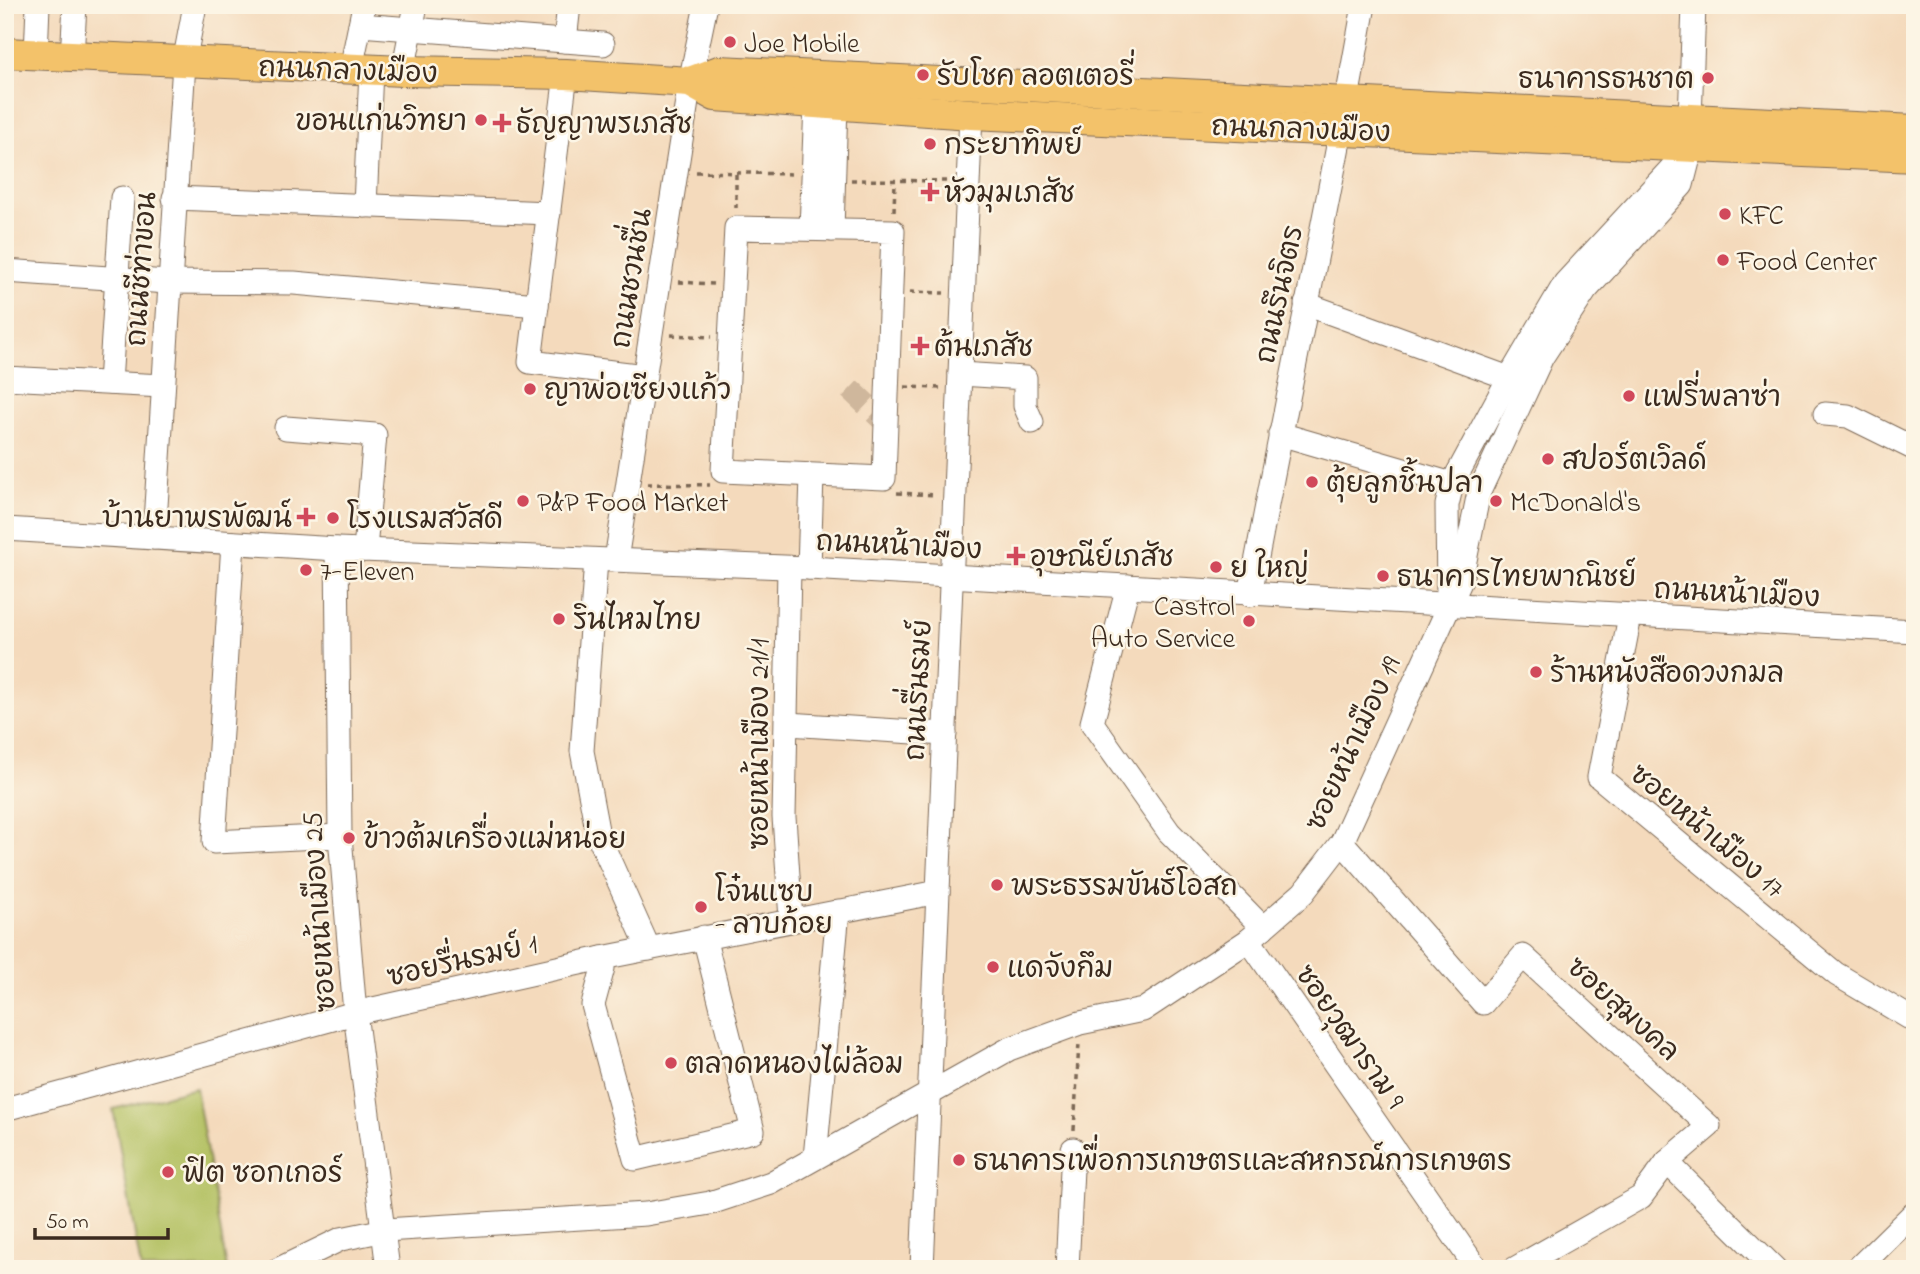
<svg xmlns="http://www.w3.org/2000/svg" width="1920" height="1274" viewBox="0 0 1920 1274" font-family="'Indie Flower','Playpen Sans Thai',sans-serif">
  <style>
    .green { fill: #b4c163; stroke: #787640; stroke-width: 2 }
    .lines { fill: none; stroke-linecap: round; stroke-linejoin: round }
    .minor-tunnel { stroke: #cfb79c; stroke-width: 23; stroke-dasharray: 23 11; stroke-linecap: butt }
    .minor-casing { stroke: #7c6855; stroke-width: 25 }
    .major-casing { stroke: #7c6855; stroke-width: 32 }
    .path { stroke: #7c6855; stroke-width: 3.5; stroke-dasharray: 5 5; stroke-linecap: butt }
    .minor { stroke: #fff; stroke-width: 23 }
    .major { stroke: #f3c26a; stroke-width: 30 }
    .poi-dot { fill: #d1495b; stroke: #fcf5e5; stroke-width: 2.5 }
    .labels { text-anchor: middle; stroke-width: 5; stroke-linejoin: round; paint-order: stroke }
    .poi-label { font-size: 28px; fill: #3b2a1e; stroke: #fcf5e5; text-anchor: start }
    .street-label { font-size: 28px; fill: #3b2a1e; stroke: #fcf5e5 }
  </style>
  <rect width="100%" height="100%" fill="#fcf5e5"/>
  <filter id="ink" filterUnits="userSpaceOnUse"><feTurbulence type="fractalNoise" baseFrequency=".0143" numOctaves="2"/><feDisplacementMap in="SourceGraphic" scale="14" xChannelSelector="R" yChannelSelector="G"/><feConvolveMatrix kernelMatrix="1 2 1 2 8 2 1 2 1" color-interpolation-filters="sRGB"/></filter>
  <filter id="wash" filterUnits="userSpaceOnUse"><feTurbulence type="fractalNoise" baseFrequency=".00686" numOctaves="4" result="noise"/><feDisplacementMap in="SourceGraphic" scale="28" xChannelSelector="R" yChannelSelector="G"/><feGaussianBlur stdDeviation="1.57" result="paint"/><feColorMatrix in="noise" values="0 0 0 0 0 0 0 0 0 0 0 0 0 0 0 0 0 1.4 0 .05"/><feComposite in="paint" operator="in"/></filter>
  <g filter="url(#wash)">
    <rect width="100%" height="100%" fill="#f4dabc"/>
    <path class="green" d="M196,1088l31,181h-86l-28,-160z"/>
  </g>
  <g filter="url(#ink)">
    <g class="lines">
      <path class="minor-tunnel" d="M850,389l36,34"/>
      <defs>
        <g id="minor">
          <path d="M360,25l243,19"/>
          <path d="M565,41l4,-36"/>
          <path d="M36,55l2,-50"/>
          <path d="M72,57l3,-52"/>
          <path d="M351,69l13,-64"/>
          <path d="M403,71l13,-66"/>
          <path d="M1690,120l4,-115"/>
          <path d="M174,198l375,15"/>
          <path d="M365,206l6,-136"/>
          <path d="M736,228l157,3 -9,247 -161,-7z"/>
          <path d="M811,229l5,-125"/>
          <path d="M832,230l4,-125"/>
          <path d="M5,271l163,11 126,1 243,22 29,-231"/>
          <path d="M1306,304l203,74"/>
          <path d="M537,305l-7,57 115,14"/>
          <path d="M960,374l65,4v28l7,16"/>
          <path d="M5,378l158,8"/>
          <path d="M110,383l12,-185"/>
          <path d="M1825,414l23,2 67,33"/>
          <path d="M286,428l89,7 -10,115"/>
          <path d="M1280,434l172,50"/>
          <path d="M5,529l332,20 472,19 1106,63"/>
          <path d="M154,538l30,-475 11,-58"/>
          <path d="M233,543l-19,299 126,-6"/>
          <path d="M337,549l3,287 15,177 33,256"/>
          <path d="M596,560l-14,191 16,84 51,114"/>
          <path d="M616,560l74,-478 16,-77"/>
          <path d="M789,568l-5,249 7,102"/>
          <path d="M809,568l3,-92"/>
          <path d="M1128,586l-36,137 77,109 94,96"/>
          <path d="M1250,595c36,-197 80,-393 114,-590"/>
          <path d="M1448,599l-1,-94 5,-21 57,-106 56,-95 127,-137"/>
          <path d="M1630,616l-31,161 237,197 79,47"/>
          <path d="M788,724l157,10"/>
          <path d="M1342,842l141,161 40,-47 186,170 -42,36 -26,35 -127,72"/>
          <path d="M1249,940l228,329"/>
          <path d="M602,958l1,10 -10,37 42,154 118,-28 -49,-194"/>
          <path d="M5,1109l350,-96 247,-55 336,-66"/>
          <path d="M815,1158l23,-247"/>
          <path d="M1667,1162l108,107"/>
          <path d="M279,1269l62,-30 44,-9 261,-16 64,-11 61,-20 238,-134 71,-26 63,-13 106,-70 54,-47 39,-51 119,-262 18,-88 63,-135 44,-67 96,-105 10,-39"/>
          <path d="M922,1269l49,-1155"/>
          <path d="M1067,1269l6,-120"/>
          <path d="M1857,1269l55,-54 3,3"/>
        </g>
        <g id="major">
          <path d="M5,53l398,18 163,3 124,8 25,14 256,18 944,43"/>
          <path d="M690,82l29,-11 1196,59"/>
        </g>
      </defs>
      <use href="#minor" class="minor-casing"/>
      <use href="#major" class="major-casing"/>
      <g class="path">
        <path d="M696,172l98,2"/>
        <path d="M736,174v34"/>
        <path d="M851,180l98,1"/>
        <path d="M894,211l1,-30"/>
        <path d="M679,282l34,2"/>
        <path d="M910,292l34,1"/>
        <path d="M671,335l41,2"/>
        <path d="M905,387l35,1"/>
        <path d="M647,484l63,1"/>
        <path d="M897,493l38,2"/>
        <path d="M1074,1130l5,-87"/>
      </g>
      <use href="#minor" class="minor"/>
      <use href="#major" class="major"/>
    </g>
  </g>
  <g class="poi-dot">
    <circle cx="730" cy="42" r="7"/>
    <circle cx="923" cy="75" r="7"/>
    <circle cx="1708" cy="78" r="7"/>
    <circle cx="481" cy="120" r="7"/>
    <path d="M498.5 112.5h7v7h7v7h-7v7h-7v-7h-7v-7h7z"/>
    <circle cx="930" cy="144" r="7"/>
    <path d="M926.5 181.5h7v7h7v7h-7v7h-7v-7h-7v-7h7z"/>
    <circle cx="1725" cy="214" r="7"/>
    <circle cx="1723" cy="260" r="7"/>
    <path d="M916.5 335.5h7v7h7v7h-7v7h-7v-7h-7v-7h7z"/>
    <circle cx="530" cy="389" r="7"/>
    <circle cx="1629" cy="396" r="7"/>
    <circle cx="1548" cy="459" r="7"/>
    <circle cx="1312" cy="482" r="7"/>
    <circle cx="523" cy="501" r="7"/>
    <circle cx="1496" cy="501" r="7"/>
    <path d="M302.5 506.5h7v7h7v7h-7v7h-7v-7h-7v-7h7z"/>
    <circle cx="333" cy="518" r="7"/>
    <path d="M1012.5 545.5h7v7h7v7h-7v7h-7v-7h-7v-7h7z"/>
    <circle cx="1216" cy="567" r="7"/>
    <circle cx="306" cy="570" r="7"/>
    <circle cx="1383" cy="576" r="7"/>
    <circle cx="559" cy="619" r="7"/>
    <circle cx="1249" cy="621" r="7"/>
    <circle cx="1536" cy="672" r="7"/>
    <circle cx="349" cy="838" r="7"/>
    <circle cx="997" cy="885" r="7"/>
    <circle cx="701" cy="907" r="7"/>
    <circle cx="993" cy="967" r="7"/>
    <circle cx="671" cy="1063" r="7"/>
    <circle cx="959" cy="1160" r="7"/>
    <circle cx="168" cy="1172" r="7"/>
  </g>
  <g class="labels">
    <g class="poi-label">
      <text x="744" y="52">Joe Mobile</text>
      <text x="937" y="85">รับโชค ลอตเตอรี่</text>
      <text x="1694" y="88" text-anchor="end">ธนาคารธนชาต</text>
      <text x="467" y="130" text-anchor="end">ขอนแก่นวิทยา</text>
      <text x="516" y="133">ธัญญาพรเภสัช</text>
      <text x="944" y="154">กระยาทิพย์</text>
      <text x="944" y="202">หัวมุมเภสัช</text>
      <text x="1739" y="224">KFC</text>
      <text x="1737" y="270">Food Center</text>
      <text x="934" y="356">ต้นเภสัช</text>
      <text x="544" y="399">ญาพ่อเซียงแก้ว</text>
      <text x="1643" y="406">แฟรี่พลาซ่า</text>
      <text x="1562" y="469">สปอร์ตเวิลด์</text>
      <text x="1326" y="492">ตุ้ยลูกชิ้นปลา</text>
      <text x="537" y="511">P&amp;P Food Market</text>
      <text x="1510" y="511">McDonald's</text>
      <text x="292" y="527" text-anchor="end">บ้านยาพรพัฒน์</text>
      <text x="347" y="528">โรงแรมสวัสดี</text>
      <text x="1030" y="566">อุษณีย์เภสัช</text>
      <text x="1230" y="577">ย ใหญ่</text>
      <text x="320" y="580">7-Eleven</text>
      <text x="1397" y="586">ธนาคารไทยพาณิชย์</text>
      <text x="1235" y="615" text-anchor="end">Castrol<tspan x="1235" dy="32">Auto Service</tspan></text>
      <text x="573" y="629">รินไหมไทย</text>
      <text x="1550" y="682">ร้านหนังสือดวงกมล</text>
      <text x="363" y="848">ข้าวต้มเครื่องแม่หน่อย</text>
      <text x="1011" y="895">พระธรรมขันธ์โอสถ</text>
      <text x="715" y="901">โจ๋นแซบ<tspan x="715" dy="32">- ลาบก้อย</tspan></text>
      <text x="1007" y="977">แดจังกึม</text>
      <text x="685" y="1073">ตลาดหนองไผ่ล้อม</text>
      <text x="973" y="1170">ธนาคารเพื่อการเกษตรและสหกรณ์การเกษตร</text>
      <text x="182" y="1182">ฟิต ซอกเกอร์</text>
    </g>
    <g class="street-label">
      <text transform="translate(348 69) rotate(2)" y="10">ถนนกลางเมือง</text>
      <text transform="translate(1301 128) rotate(2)" y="10">ถนนกลางเมือง</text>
      <text transform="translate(140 269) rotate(-86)" y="10">ถนนชีท่าขอน</text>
      <text transform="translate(630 278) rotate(-81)" y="10">ถนนชวนชื่น</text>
      <text transform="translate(1278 294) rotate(-78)" y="10">ถนนรึนจิตร</text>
      <text transform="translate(899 544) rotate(3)" y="10">ถนนหน้าเมือง</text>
      <text transform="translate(1737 592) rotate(3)" y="10">ถนนหน้าเมือง</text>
      <text transform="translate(917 690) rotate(-87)" y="10">ถนนรื่นรมย์</text>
      <text transform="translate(1352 743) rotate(-65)" y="10">ซอยหน้าเมือง 19</text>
      <text transform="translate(758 744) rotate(-90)" y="10">ซอยหน้าเมือง 21/1</text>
      <text transform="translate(1708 830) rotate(40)" y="10">ซอยหน้าเมือง 17</text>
      <text transform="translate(318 912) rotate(-94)" y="10">ซอยหน้าเมือง 25</text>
      <text transform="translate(462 959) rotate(-13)" y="10">ซอยรื่นรมย์ 1</text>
      <text transform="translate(1624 1008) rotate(42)" y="10">ซอยสุมงคล</text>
      <text transform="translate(1351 1036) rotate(55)" y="10">ซอยวุฒาราม 9</text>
    </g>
  </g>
  <rect width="1920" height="1274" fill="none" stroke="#fcf5e5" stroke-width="28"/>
  <path d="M35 1228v10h133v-10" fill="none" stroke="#3b2a1e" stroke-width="3.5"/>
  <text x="46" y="1228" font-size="21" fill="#3b2a1e" stroke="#fcf5e5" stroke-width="5" paint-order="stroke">50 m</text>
</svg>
